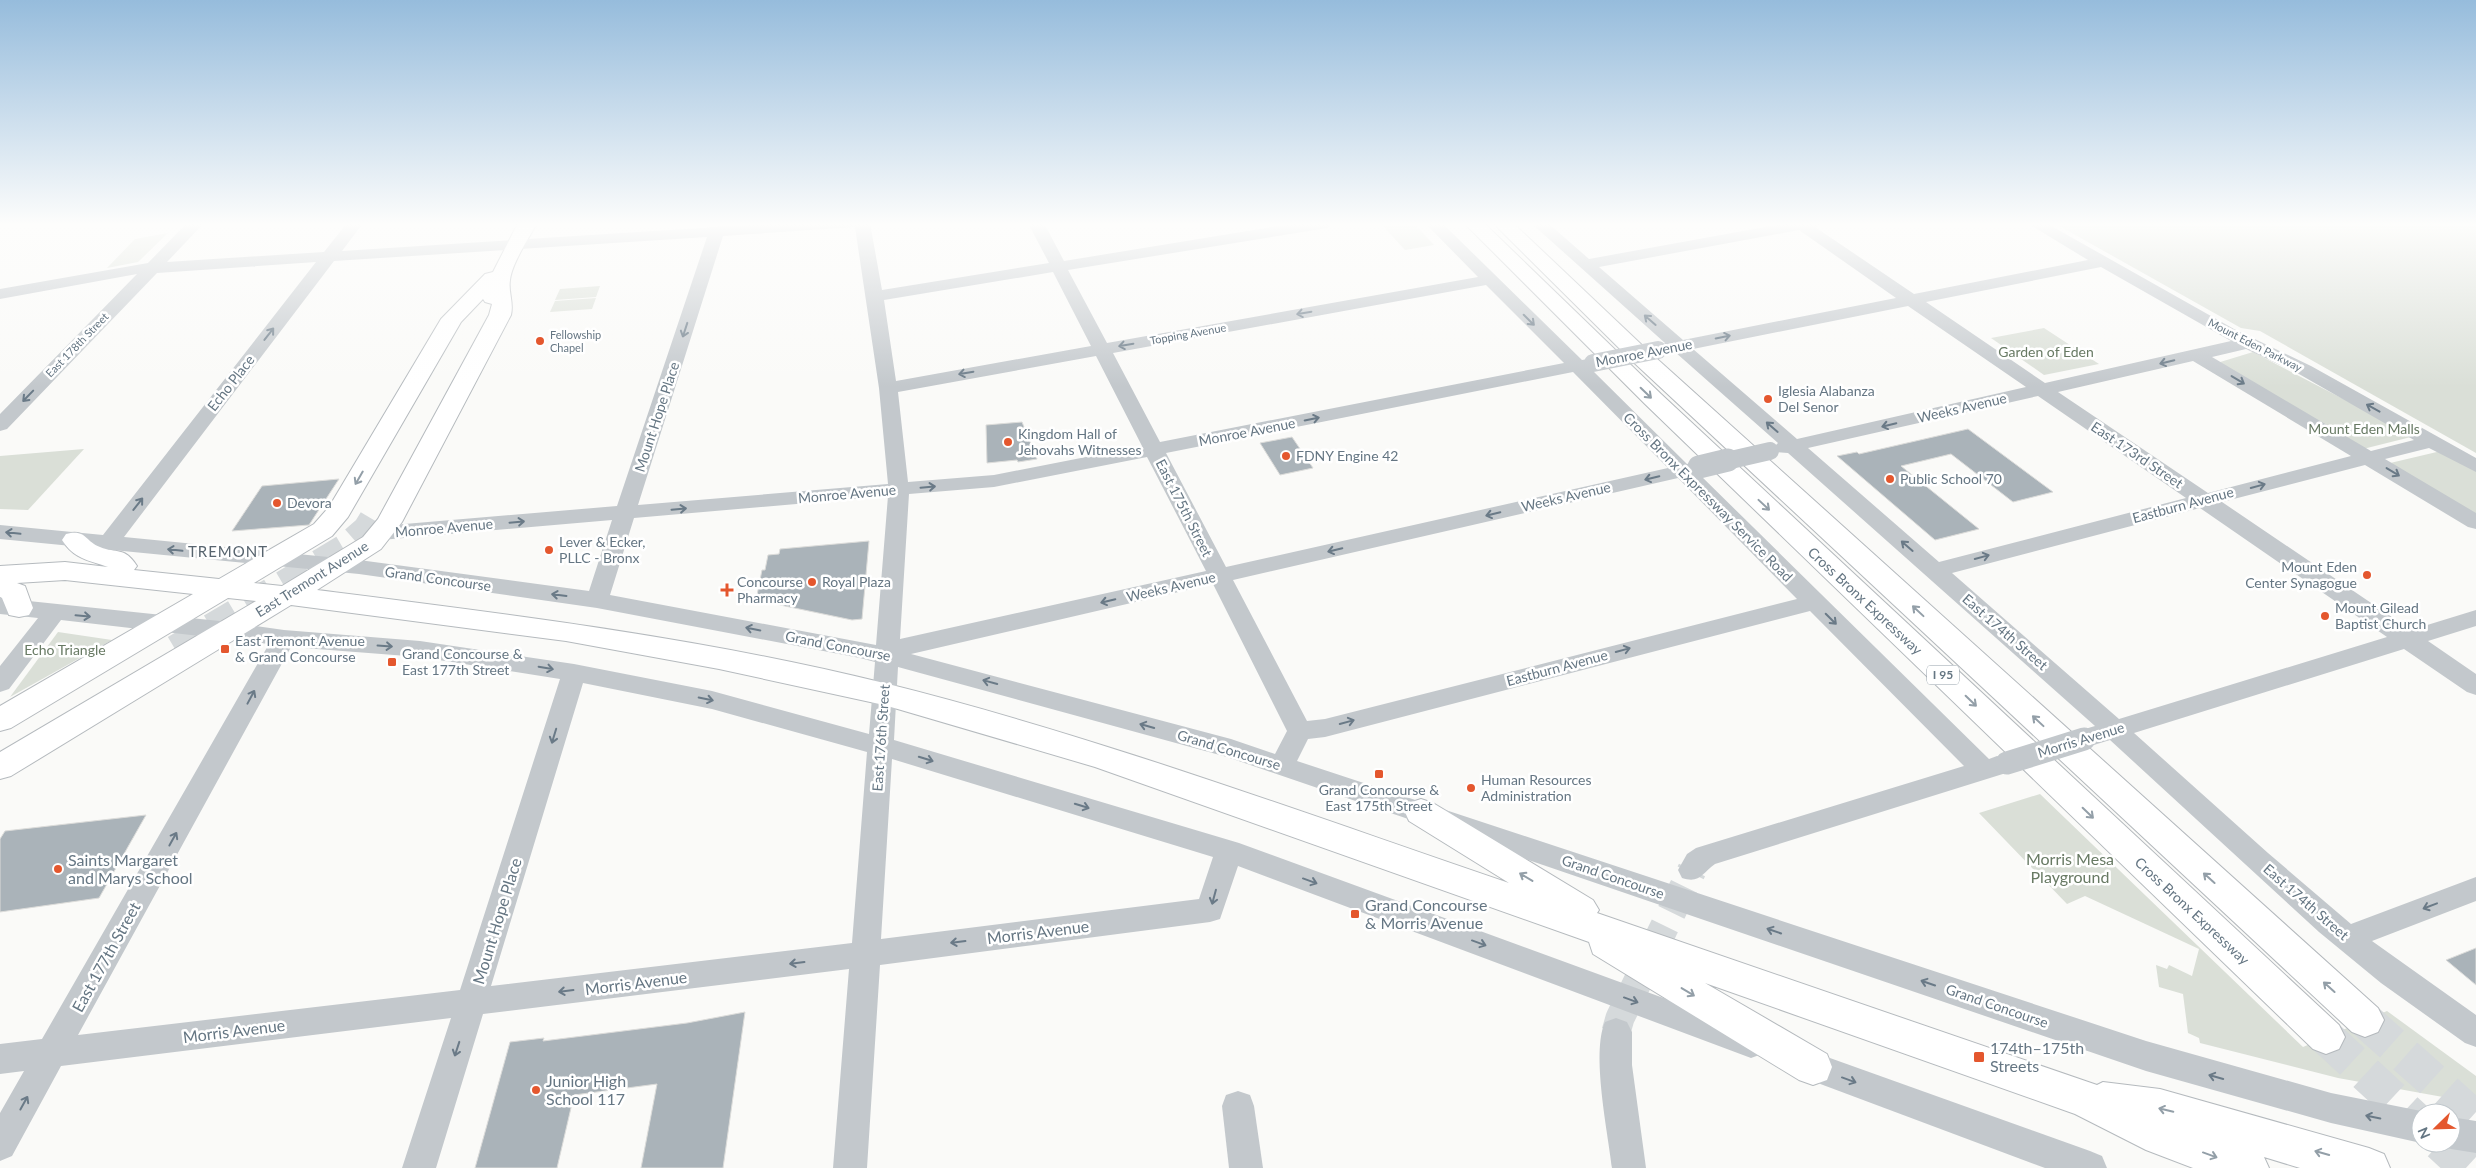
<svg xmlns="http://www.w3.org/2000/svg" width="2476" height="1168" viewBox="0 0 2476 1168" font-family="Lato,sans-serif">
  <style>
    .green { fill: #dadfd7 }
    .building { fill: #aab3b9; stroke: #dcdcda }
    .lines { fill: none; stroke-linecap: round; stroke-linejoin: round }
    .minor-tunnel { stroke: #d5d9db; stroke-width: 29; stroke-dasharray: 29 15; stroke-linecap: butt }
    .major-tunnel { stroke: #d5d9db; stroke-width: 28; stroke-dasharray: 28 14; stroke-linecap: butt }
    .highway-tunnel { stroke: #d5d9db; stroke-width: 36; stroke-dasharray: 36 18; stroke-linecap: butt }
    .major-casing { stroke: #b5babe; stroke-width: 2 }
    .highway-casing { stroke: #b4b9bd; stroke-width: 2 }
    .minor { fill: #c3c8cc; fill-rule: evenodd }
    .major { fill: #fff; fill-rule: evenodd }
    .highway { fill: #fff; fill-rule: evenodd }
    .minor-bridge-far1 { stroke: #c3c8cc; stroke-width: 18 }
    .minor-bridge { stroke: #c3c8cc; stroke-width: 23 }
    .oneway { stroke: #6a7a87 }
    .oneway2 { stroke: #939fa8 }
    .poi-dot { fill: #e4572e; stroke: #fff; stroke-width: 2 }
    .labels { text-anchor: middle; stroke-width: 5; stroke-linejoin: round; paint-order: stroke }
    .far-street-label { font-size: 11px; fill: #657683; stroke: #fff }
    .far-poi-label { font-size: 11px; fill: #657683; stroke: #fff; text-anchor: start }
    .shield { fill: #fff; stroke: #939fa8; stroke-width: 1 }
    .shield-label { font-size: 12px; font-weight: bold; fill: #657683 }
    .park-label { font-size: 14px; fill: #687a64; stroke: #fff }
    .street-label { font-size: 14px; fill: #657683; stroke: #fff }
    .poi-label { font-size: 14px; fill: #657683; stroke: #fff; text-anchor: start }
    .neighbourhood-label { font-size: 15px; letter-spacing: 1px; fill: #57646e; stroke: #fff }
    .near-park-label { font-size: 16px; fill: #687a64; stroke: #fff }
    .near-poi-label { font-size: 16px; fill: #657683; stroke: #fff; text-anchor: start }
    .near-street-label { font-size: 16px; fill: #657683; stroke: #fff }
  </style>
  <rect width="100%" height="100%" fill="#fafaf8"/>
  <g class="green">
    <path d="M1413,223l21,22 -29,5 -24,-26z"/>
    <path d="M2054,223h422v230l-216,-122 -19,-3z"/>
    <path d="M168,233l-30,29 -31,6 28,-29z"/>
    <path d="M600,286l-4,11 -41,3 5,-11z"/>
    <path d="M596,298l-4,11 -42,3 5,-11z"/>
    <path d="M2044,328l55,36 -55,11 -53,-37z"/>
    <path d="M2253,352l154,80 4,5 -48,12 -146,-86z"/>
    <path d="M84,449l-56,61 -28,-1v-53z"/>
    <path d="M2441,451l35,19v46l-90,-52z"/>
    <path d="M58,632l54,8 -102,57z"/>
    <path d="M2040,794l263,253 84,-36 89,65v27l-138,-25 -138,-35 -1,-5 -11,-5 -5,-39 -24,-7 -3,-22 11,4 2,-4 23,11 7,-27 -114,-53 -18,8 -88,-91z"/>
  </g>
  <g class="building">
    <path d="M1022,422l15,37 -19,3 -1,-2 -30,3 -1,-38z"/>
    <path d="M1968,429l85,63 -40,10 -62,-48 -50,12 78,63 -44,11 -98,-84 20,-4 2,2z"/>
    <path d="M1292,437l21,31 -33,7 -20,-32z"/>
    <path d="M339,479l-30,46 -77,6 30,-45z"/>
    <path d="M869,541l-7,78 -10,1 -96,-20 6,-30h3l3,-15 11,-1 1,-5z"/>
    <path d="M146,815l-47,83 -99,14v-73l5,-8z"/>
    <path d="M2476,948v37l-30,-25z"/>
    <path d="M745,1012l-22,156h-82l16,-84 -83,11 -17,73h-82l35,-126 34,-4 -1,3 144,-18z"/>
  </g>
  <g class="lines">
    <path class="minor-tunnel" d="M1616,1032l4,-14 72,-148"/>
    <path class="major-tunnel" d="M175,649l170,-101 22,-19 6,-10"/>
    <g class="highway-tunnel">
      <path d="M2365,1020l111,99"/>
      <path d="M2326,1037l95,88"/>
      <path d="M2440,1143l27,25"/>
    </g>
    <defs>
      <path id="major" d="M518,223h19c-8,15 -25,40 -27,57 -2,12 4,22 1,35l-109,207 -21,27 -64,41c190,24 381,47 567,93 213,53 419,130 625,200l-100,-62 -4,-9 4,-9 12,-4 12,4 160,97 6,10 -2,3 500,172 6,-3 57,7 209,59 15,6 6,14h-90l-36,-11 5,11h-76l-47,-18 -71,-36 -370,-131 122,71 5,13 -5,13 -14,5 -14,-5 -206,-126 -4,-12 -494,-175 -211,-62 -165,-36 -153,-28 -275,-36 -280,171 -11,3v-27l256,-151 -28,-3 -217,130 -11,3v-25l193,-112 -128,-14 -48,3 8,3 8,22 -4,7 -10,2 -10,-2 -7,-17 -2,-1v-31l65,-4 43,5c-20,-7 -34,-8 -46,-27l4,-6c21,-5 18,7 34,13 17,7 24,-1 37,19l-3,4 85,9 95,-55 15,-17 112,-188 44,-45 8,-2zM483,299l2,3 7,2 -3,11 -111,204 -15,18 -81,49 -28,-3 78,-47 16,-19 113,-195z"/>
      <g id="highway">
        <path d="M1464,223h20l177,171 678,631 6,12 -6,12 -13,5 -13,-5 -668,-645z"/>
        <path d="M1493,223h20l132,125 733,660 6,12 -6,12 -13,5 -13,-5 -723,-674z"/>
      </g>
    </defs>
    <use href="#major" class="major-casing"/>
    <use href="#highway" class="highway-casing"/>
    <g class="minor">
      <path d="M187,223h17l-37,39 157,-10 23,-29h16l-21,28 437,-28h91l12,67 167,-27 -21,-40h16l20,38 233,-38h38l-8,5 -259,42 39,73 371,-66 -53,-54h17l140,137 11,-2 6,1 3,4 -3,4 -8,2 96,95 12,-3 7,2 3,4 -3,4 -8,2 291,286 8,-3 9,3 4,7 -4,7 -291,91c-13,9 -15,20 -33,14l-4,-8 9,-16 9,-6 268,-82 -154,-155 -485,126 -17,2 -11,22 849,280 185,52 90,18 5,2h-5v30l-90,-20 -185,-52 -919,-314 -329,-90 -4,73 345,103 523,191 5,10 -5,10 -11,4 -513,-192 -18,53 -10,3 -330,43 -13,203h-34l16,-199 -366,45 -47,154h-34l49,-150 -390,48 -49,90 -12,5v-48l24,-42 -24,3v-30l42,-5 227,-395 -208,-24 -52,69 -9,3v-26l38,-48 -38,-4v-16l229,24 55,8 136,11 154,23 138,27 157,43 6,-72 -15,-4 -263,-50 -238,-34 -359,-35v-14l103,10 213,-273 -159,11 -150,156 -7,2v-17l137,-140 -137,25v-10l148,-26zM855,227l24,161 9,96 -250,21 85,-269zM707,237l-90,269 -236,20 -8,2 -3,5 3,5 8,2 231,-20 -23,71 -230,-31 -235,-23 210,-276zM1053,272l38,74 -195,35 -12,-81zM1486,285l78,78 -404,79 -47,-89zM1096,356l46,90 -148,29 -86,7 -10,-90zM1573,372l95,96 -442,99 -60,-114zM1147,457l59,114 -306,68 9,-145 85,-7zM1678,478l119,121 -472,120 -18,2 -74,-141zM888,496l-12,149 -266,-50 24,-77zM1213,584l74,147 -12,23 -44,-15 -320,-85zM291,647l129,10 140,22 -100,311 -382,45zM583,683l129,26 155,43 -15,191 -361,43zM892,759l321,98 -14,42 -318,40z"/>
      <path d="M1531,223h17l41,36 198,-36h35l-7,4 99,67 174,-34 -61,-37h19l188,106 77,37 165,92v14l-47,-24 -44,11 91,54v16l-8,-2 -103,-62 -143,37 189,128 65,-20v16l-48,15 48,33v21l-9,-3 -63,-43 -270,84 134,120 83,71 125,-47v24l-104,40 104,74v32l-11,-4 -84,-60 -62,-51 -209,-192 -26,8 -9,-2 -4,-7 4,-7 20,-6 -307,-273 -12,-1 -3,-4 5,-5 -103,-91h-12l-3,-4 5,-5zM1799,230l97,68 -213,42 -84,-73zM2101,267l130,74 -186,42 -119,-81zM1908,306l118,81 -229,52 -104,-90zM2246,349l53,25 115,66 -43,11 -159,-94zM2193,361l158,95 -143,37 -150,-101zM2038,396l148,102 -247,64 -131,-114zM2200,508l187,129 -268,82 -167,-146z"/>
      <path d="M1616,1018l11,4 5,10v33l14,103h-34c-4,-36 -21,-115 -7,-146z"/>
      <path d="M1802,1048l288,103 12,5 5,12h-62l-254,-95 -5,-10 5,-10z"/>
      <path d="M1238,1091l12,4 4,11 9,62h-34l-7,-62 4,-11z"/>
      <path d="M2451,1117l25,4v32l-25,-4 -12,-5 12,-1z"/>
    </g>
    <use href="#major" class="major"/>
    <use href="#highway" class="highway"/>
    <g class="minor-bridge-far1">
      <path d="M1593,363l65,-13"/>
      <path d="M1722,462l48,-11"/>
    </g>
    <g class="minor-bridge">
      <path d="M1699,467l29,-7"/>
      <path d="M2007,763l77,-24"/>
    </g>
  </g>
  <defs><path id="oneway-shaft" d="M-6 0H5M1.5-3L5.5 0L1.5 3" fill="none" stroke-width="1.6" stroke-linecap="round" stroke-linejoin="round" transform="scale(1.25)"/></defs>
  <g class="oneway">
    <use href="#oneway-shaft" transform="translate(1304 313) rotate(170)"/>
    <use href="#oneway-shaft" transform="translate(1529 320) rotate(45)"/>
    <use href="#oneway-shaft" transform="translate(1650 320) rotate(-139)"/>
    <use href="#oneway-shaft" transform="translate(685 330) rotate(108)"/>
    <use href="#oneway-shaft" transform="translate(269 334) rotate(-52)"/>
    <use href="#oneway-shaft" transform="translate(1723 337) rotate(-11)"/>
    <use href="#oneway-shaft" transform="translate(1126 345) rotate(170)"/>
    <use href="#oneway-shaft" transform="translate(2167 362) rotate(167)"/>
    <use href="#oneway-shaft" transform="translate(966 373) rotate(170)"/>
    <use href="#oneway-shaft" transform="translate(2238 380) rotate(31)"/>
    <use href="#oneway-shaft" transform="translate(28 396) rotate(134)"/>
    <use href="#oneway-shaft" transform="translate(2373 408) rotate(-151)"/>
    <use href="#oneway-shaft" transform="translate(1312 419) rotate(-11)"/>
    <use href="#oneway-shaft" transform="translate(1889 425) rotate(167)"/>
    <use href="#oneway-shaft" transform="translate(1772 427) rotate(-139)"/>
    <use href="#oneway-shaft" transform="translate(2393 472) rotate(31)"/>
    <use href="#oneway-shaft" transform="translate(1652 478) rotate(167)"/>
    <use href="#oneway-shaft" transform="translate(2258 486) rotate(-15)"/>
    <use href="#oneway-shaft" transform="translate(928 487) rotate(-5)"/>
    <use href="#oneway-shaft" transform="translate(138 504) rotate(-52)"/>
    <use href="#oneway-shaft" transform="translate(679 509) rotate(-5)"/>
    <use href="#oneway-shaft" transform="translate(1493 514) rotate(167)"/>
    <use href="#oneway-shaft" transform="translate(517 522) rotate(-5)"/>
    <use href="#oneway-shaft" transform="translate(13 533) rotate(-174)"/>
    <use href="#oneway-shaft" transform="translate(1907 546) rotate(-139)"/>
    <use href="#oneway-shaft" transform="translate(175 550) rotate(-174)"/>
    <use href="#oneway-shaft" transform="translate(1335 550) rotate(167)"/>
    <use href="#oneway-shaft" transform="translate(1982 557) rotate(-15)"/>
    <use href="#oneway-shaft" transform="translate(559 595) rotate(-173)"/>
    <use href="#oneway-shaft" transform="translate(1108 601) rotate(167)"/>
    <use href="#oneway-shaft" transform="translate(83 616) rotate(5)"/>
    <use href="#oneway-shaft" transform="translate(1831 619) rotate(45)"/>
    <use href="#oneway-shaft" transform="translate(753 629) rotate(-169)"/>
    <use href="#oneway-shaft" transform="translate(385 646) rotate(4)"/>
    <use href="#oneway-shaft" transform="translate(1623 650) rotate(-15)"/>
    <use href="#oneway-shaft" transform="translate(546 668) rotate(10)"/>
    <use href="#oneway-shaft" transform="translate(990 682) rotate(-165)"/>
    <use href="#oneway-shaft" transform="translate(251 697) rotate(-62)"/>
    <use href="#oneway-shaft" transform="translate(706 699) rotate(12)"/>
    <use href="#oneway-shaft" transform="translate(1347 722) rotate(-15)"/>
    <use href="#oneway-shaft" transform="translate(1147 726) rotate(-164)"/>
    <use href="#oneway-shaft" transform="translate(554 736) rotate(107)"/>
    <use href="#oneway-shaft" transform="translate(926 759) rotate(17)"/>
    <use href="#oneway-shaft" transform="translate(1082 806) rotate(17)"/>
    <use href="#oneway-shaft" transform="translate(173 839) rotate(-61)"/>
    <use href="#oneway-shaft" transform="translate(1310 881) rotate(20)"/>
    <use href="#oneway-shaft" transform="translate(1214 897) rotate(105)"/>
    <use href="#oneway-shaft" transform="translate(2430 906) rotate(159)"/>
    <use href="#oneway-shaft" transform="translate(1774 931) rotate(-161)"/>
    <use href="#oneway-shaft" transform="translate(958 942) rotate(173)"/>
    <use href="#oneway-shaft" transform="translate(1479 943) rotate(20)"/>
    <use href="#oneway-shaft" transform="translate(797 963) rotate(173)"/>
    <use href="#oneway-shaft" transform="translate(1928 983) rotate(-161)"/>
    <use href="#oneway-shaft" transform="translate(566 991) rotate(173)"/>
    <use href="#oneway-shaft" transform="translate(1631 1000) rotate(20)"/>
    <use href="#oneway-shaft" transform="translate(457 1049) rotate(108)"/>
    <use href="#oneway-shaft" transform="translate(2216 1077) rotate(-164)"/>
    <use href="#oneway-shaft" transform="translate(1849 1080) rotate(20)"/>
    <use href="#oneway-shaft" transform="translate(24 1103) rotate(-61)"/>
    <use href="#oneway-shaft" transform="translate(2373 1117) rotate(-168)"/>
  </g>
  <g class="oneway2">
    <use href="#oneway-shaft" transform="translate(1646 393) rotate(44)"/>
    <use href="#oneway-shaft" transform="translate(359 478) rotate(120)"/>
    <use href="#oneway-shaft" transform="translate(1764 505) rotate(43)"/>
    <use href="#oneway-shaft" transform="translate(1918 611) rotate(-137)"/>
    <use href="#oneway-shaft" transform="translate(1971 701) rotate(44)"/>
    <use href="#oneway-shaft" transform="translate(2038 721) rotate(-137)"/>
    <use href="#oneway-shaft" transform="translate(2088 813) rotate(44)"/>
    <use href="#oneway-shaft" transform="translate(1526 877) rotate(-149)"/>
    <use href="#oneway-shaft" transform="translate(2209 878) rotate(-138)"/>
    <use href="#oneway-shaft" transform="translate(2329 987) rotate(-138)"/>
    <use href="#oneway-shaft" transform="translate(1688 992) rotate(31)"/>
    <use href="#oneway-shaft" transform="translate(2166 1110) rotate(-167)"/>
    <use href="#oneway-shaft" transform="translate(2322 1153) rotate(-164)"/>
    <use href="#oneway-shaft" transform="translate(2210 1155) rotate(20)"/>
  </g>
  <linearGradient id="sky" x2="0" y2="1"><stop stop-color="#96bcdc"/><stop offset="0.58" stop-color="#fdfdfc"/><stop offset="1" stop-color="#fdfdfc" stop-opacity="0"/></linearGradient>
  <rect width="2476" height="387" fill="url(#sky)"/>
  <g class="poi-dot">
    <circle cx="540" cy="341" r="5"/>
    <circle cx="1768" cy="399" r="5"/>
    <circle cx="1008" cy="442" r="5"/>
    <circle cx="1286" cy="456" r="5"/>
    <circle cx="1890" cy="479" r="5"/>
    <circle cx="277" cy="503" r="5"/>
    <circle cx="549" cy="550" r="5"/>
    <circle cx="2367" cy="575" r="5"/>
    <circle cx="812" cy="582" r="5"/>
    <path d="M724.5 582.5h5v5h5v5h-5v5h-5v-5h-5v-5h5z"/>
    <circle cx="2325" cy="616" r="5"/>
    <rect x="220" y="644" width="10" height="10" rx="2.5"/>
    <rect x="387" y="657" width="10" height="10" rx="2.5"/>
    <rect x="1374" y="769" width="10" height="10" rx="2.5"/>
    <circle cx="1471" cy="788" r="5"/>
    <circle cx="58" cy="869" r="5"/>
    <rect x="1350" y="909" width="10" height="10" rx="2.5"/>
    <rect x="1973" y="1051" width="12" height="12" rx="2.5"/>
    <circle cx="536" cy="1090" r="5"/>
  </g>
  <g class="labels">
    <g class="far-street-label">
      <text transform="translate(1188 334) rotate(-10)" y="4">Topping Avenue</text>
      <text transform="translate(77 345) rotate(-46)" y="4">East 178th Street</text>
      <text transform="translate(2255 345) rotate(27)" y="4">Mount Eden Parkway</text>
    </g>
    <g class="far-poi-label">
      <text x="550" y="339">Fellowship<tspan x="550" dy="13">Chapel</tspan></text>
    </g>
    <rect class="shield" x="1927" y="665.5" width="32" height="19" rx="4"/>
    <g class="shield-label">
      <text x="1943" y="679">I 95</text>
    </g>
    <g class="park-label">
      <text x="2046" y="357">Garden of Eden</text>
      <text x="2364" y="434">Mount Eden Malls</text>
      <text x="65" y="655">Echo Triangle</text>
    </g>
    <g class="street-label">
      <text transform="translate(1644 353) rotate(-11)" y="5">Monroe Avenue</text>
      <text transform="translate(231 383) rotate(-52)" y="5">Echo Place</text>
      <text transform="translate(1962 408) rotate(-13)" y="5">Weeks Avenue</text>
      <text transform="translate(657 417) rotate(-72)" y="5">Mount Hope Place</text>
      <text transform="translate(1247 432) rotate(-11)" y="5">Monroe Avenue</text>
      <text transform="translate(2137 455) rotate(34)" y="5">East 173rd Street</text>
      <text transform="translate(847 494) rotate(-5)" y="5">Monroe Avenue</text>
      <text transform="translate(1566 497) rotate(-13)" y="5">Weeks Avenue</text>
      <text transform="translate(1708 497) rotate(45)" y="5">Cross Bronx Expressway Service Road</text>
      <text transform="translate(2183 505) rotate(-15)" y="5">Eastburn Avenue</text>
      <text transform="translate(1184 508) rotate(63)" y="5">East 175th Street</text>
      <text transform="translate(444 528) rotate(-5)" y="5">Monroe Avenue</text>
      <text transform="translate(312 579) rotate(-32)" y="5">East Tremont Avenue</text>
      <text transform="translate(438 579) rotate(8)" y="5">Grand Concourse</text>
      <text transform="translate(1171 587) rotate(-13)" y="5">Weeks Avenue</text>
      <text transform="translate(1865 601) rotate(43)" y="5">Cross Bronx Expressway</text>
      <text transform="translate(2005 632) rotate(41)" y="5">East 174th Street</text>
      <text transform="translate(838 646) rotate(11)" y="5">Grand Concourse</text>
      <text transform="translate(1557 668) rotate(-15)" y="5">Eastburn Avenue</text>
      <text transform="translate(881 738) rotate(-86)" y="5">East 176th Street</text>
      <text transform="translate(2081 740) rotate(-17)" y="5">Morris Avenue</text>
      <text transform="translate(1229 750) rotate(17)" y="5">Grand Concourse</text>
      <text transform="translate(1613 877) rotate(19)" y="5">Grand Concourse</text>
      <text transform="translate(2306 902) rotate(41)" y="5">East 174th Street</text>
      <text transform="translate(2192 911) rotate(43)" y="5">Cross Bronx Expressway</text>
      <text transform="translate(1997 1006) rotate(19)" y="5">Grand Concourse</text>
    </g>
    <g class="poi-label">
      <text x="1778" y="396">Iglesia Alabanza<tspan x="1778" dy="16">Del Senor</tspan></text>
      <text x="1018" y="439">Kingdom Hall of<tspan x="1018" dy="16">Jehovahs Witnesses</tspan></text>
      <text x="1296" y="461">FDNY Engine 42</text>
      <text x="1900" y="484">Public School 70</text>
      <text x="287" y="508">Devora</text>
      <text x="559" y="547">Lever &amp; Ecker,<tspan x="559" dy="16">PLLC - Bronx</tspan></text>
      <text x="2357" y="572" text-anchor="end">Mount Eden<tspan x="2357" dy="16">Center Synagogue</tspan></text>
      <text x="737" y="587">Concourse<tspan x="737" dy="16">Pharmacy</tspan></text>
      <text x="822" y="587">Royal Plaza</text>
      <text x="2335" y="613">Mount Gilead<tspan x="2335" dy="16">Baptist Church</tspan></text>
      <text x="235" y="646">East Tremont Avenue<tspan x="235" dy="16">&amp; Grand Concourse</tspan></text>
      <text x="402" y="659">Grand Concourse &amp;<tspan x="402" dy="16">East 177th Street</tspan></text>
      <text x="1481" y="785">Human Resources<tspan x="1481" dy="16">Administration</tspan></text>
      <text x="1379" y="795" text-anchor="middle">Grand Concourse &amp;<tspan x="1379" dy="16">East 175th Street</tspan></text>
    </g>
    <g class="neighbourhood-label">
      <text x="228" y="557">TREMONT</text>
    </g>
    <g class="near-park-label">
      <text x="2070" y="865">Morris Mesa<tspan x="2070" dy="18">Playground</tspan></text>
    </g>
    <g class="near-poi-label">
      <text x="68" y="866">Saints Margaret<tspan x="68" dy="18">and Marys School</tspan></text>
      <text x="1365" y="911">Grand Concourse<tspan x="1365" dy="18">&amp; Morris Avenue</tspan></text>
      <text x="1990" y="1054">174th–175th<tspan x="1990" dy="18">Streets</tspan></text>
      <text x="546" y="1087">Junior High<tspan x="546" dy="18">School 117</tspan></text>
    </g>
    <g class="near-street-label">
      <text transform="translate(497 921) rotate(-73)" y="6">Mount Hope Place</text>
      <text transform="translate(1038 932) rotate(-7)" y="6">Morris Avenue</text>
      <text transform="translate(106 957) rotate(-61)" y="6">East 177th Street</text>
      <text transform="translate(636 983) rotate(-7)" y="6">Morris Avenue</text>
      <text transform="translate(234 1031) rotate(-7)" y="6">Morris Avenue</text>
    </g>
  </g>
  <g transform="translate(2436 1128) rotate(247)"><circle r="24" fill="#ffffff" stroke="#c1c8cd"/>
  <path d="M0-4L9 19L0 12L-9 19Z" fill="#e4572e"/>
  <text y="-8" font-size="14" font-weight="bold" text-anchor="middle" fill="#657683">N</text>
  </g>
</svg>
